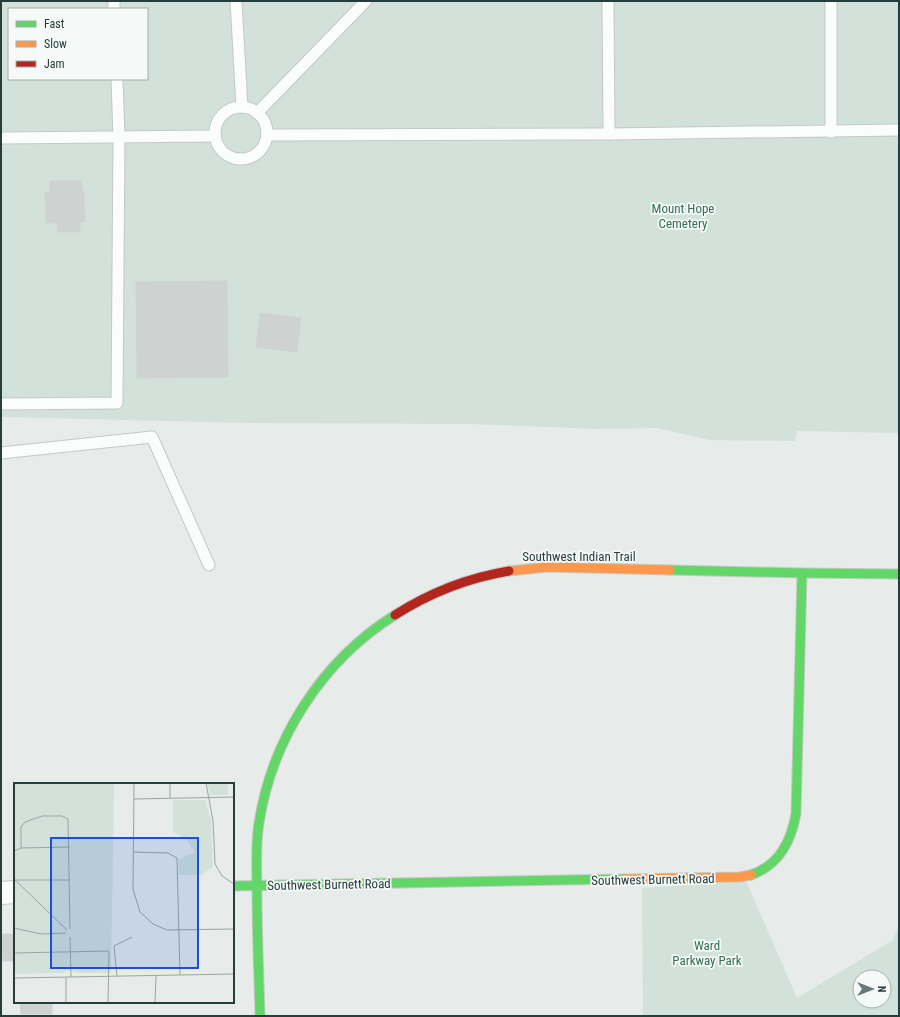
<svg xmlns="http://www.w3.org/2000/svg" width="900" height="1017" viewBox="0 0 900 1017" font-family="'Roboto Condensed',sans-serif">
  <style>
    .green { fill: #d2e2da; fill-rule: evenodd }
    .building { fill: #ced2d1; stroke: #d0d4d3 }
    .lines { fill: none; stroke-linecap: round; stroke-linejoin: round }
    .lane-casing { stroke: #c4c8c7; stroke-width: 13 }
    .street-casing { stroke: #c4c8c7; stroke-width: 24 }
    .fast-casing { stroke: #c4c9c8; stroke-width: 11 }
    .slow-casing { stroke: #c4c9c8; stroke-width: 11 }
    .jam-casing { stroke: #c4c9c8; stroke-width: 11 }
    .lane { stroke: #fbfcfc; stroke-width: 11 }
    .street { stroke: #fbfcfc; stroke-width: 22 }
    .fast { stroke: #63d668; stroke-width: 9 }
    .slow { stroke: #ff974d; stroke-width: 9 }
    .jam { stroke: #b3261e; stroke-width: 9 }
    .labels { text-anchor: middle; stroke-width: 3.5; stroke-linejoin: round; paint-order: stroke }
    .park-label { font-size: 13px; fill: #356f56; stroke: #f5f9f8 }
    .street-label { font-size: 13px; fill: #263d3b; stroke: #f5f9f8 }
    .inset-road { fill: none; stroke: #9aa5a4; stroke-width: 1 }
    .view { fill: #1d4ed8; fill-opacity: 0.15; stroke: #1d4ed8; stroke-width: 2 }
    .inset-edge { fill: none; stroke: #263d3b; stroke-width: 2 }
  </style>
  <rect width="100%" height="100%" fill="#e7ebea"/>
  <g class="green">
    <path d="M1,1h898v432l-102,-2 -2,10 -85,-1 -53,-12 -59,1 -129,-5 -220,-1 -248,-6zM9,9h138v70h-138z"/>
    <path d="M746,881l51,117 96,-58 6,-15v91h-256l-1,-128zM860,977h24v24h-24z"/>
  </g>
  <g class="building">
    <path d="M50,181h32v10h2l1,31h-5v10h-23v-9h-11l-1,-31h5z"/>
    <path d="M227,281l1,96 -91,1 -1,-96z"/>
    <path d="M260,313l41,5 -4,34 -41,-5z"/>
    <path d="M2,934h13v27h-12z"/>
    <path d="M20,1002h32v12h-31z"/>
  </g>
  <g class="lines">
    <defs>
      <g id="lane">
        <path d="M114,1v8"/>
        <path d="M236,1l6,106"/>
        <path d="M608,1l1,133"/>
        <path d="M831,1v131"/>
        <circle cx="241" cy="133" r="26"/>
        <path d="M257,113l109,-112"/>
        <path d="M267,135l342,-1 290,-4"/>
        <path d="M1,138l214,-2"/>
        <path d="M1,404l116,-1 2,-266 -2,-58"/>
        <path d="M1,453l151,-16 57,128"/>
      </g>
      <path id="street" d="M1,893l14,-1"/>
      <g id="fast">
        <path d="M670,570l132,3 97,1"/>
        <path d="M751,875c28,-10 40,-33 45,-61l6,-241"/>
        <path d="M233,886l392,-7"/>
        <path d="M260,1016c-1,-40 -3,-81 -3,-121 0,-24 -2,-48 2,-72 13,-85 64,-163 136,-208"/>
      </g>
      <g id="slow">
        <path d="M509,571l39,-4 122,3"/>
        <path d="M625,879l115,-2 11,-2"/>
      </g>
      <path id="jam" d="M395,615c36,-23 72,-37 114,-44"/>
    </defs>
    <use href="#lane" class="lane-casing"/>
    <use href="#street" class="street-casing"/>
    <use href="#fast" class="fast-casing"/>
    <use href="#slow" class="slow-casing"/>
    <use href="#jam" class="jam-casing"/>
    <use href="#lane" class="lane"/>
    <use href="#street" class="street"/>
    <use href="#fast" class="fast"/>
    <use href="#slow" class="slow"/>
    <use href="#jam" class="jam"/>
  </g>
  <g class="labels">
    <g class="park-label">
      <text x="683" y="213">Mount Hope<tspan x="683" dy="15">Cemetery</tspan></text>
      <text x="707" y="950">Ward<tspan x="707" dy="15">Parkway Park</tspan></text>
    </g>
    <g class="street-label">
      <text x="579" y="561">Southwest Indian Trail</text>
      <text transform="translate(653 879) rotate(-1)" y="5">Southwest Burnett Road</text>
      <text transform="translate(329 884) rotate(-1)" y="5">Southwest Burnett Road</text>
    </g>
  </g>
  <g transform="translate(14 783)">
    <rect width="220" height="220" fill="#e7ebea"/>
    <path d="M0,0h100l-3,190h-34l-9,-3 -5,3 -49,1zM193,0h21v12h-18zM159,17h32l6,20 2,47 -12,8h-22l-1,-15 17,-8 -9,-13 -13,-7z" fill="#d2e2da"/>
    <path class="inset-road" d="M120,0l-1,106 7,23 13,12 14,6 67,-1M192,0l7,38 2,43 7,12 12,8M156,15v-15M120,16l100,-2M7,65v-21l4,-5 17,-6h20l6,3 2,110M0,68l7,-3 49,-1M119,69l35,1 9,5 3,117M0,96l53,51M0,97h56M0,145l27,6 25,-1M56,154l1,40M0,170l95,-2 -1,52M103,193l-3,-30 18,-9M0,195l220,-4M52,220v-26M141,220l1,-27"/>
    <path class="view" d="M37,55h147v130h-147z"/>
    <rect width="220" height="220" class="inset-edge"/>
  </g>
  <rect width="900" height="1017" fill="none" stroke="#263d3b" stroke-width="4"/>
  <rect x="8" y="8" width="140" height="72" fill="#f5f9f8" stroke="#a2aeac"/>
  <rect x="16" y="21" width="20" height="6" fill="#63d668" stroke="#a2aeac"/>
  <text x="44" y="28" font-size="12" fill="#263d3b">Fast</text>
  <rect x="16" y="41" width="20" height="6" fill="#ff974d" stroke="#a2aeac"/>
  <text x="44" y="48" font-size="12" fill="#263d3b">Slow</text>
  <rect x="16" y="61" width="20" height="6" fill="#b3261e" stroke="#a2aeac"/>
  <text x="44" y="68" font-size="12" fill="#263d3b">Jam</text>
  <g transform="translate(872 989) rotate(90)"><circle r="19" fill="#f5f9f8" stroke="#a2aeac"/>
  <path d="M0-3L7 15L0 10L-7 15Z" fill="#6a7a78"/>
  <text y="-6" font-size="11" font-weight="bold" text-anchor="middle" fill="#263d3b">N</text>
  </g>
</svg>
